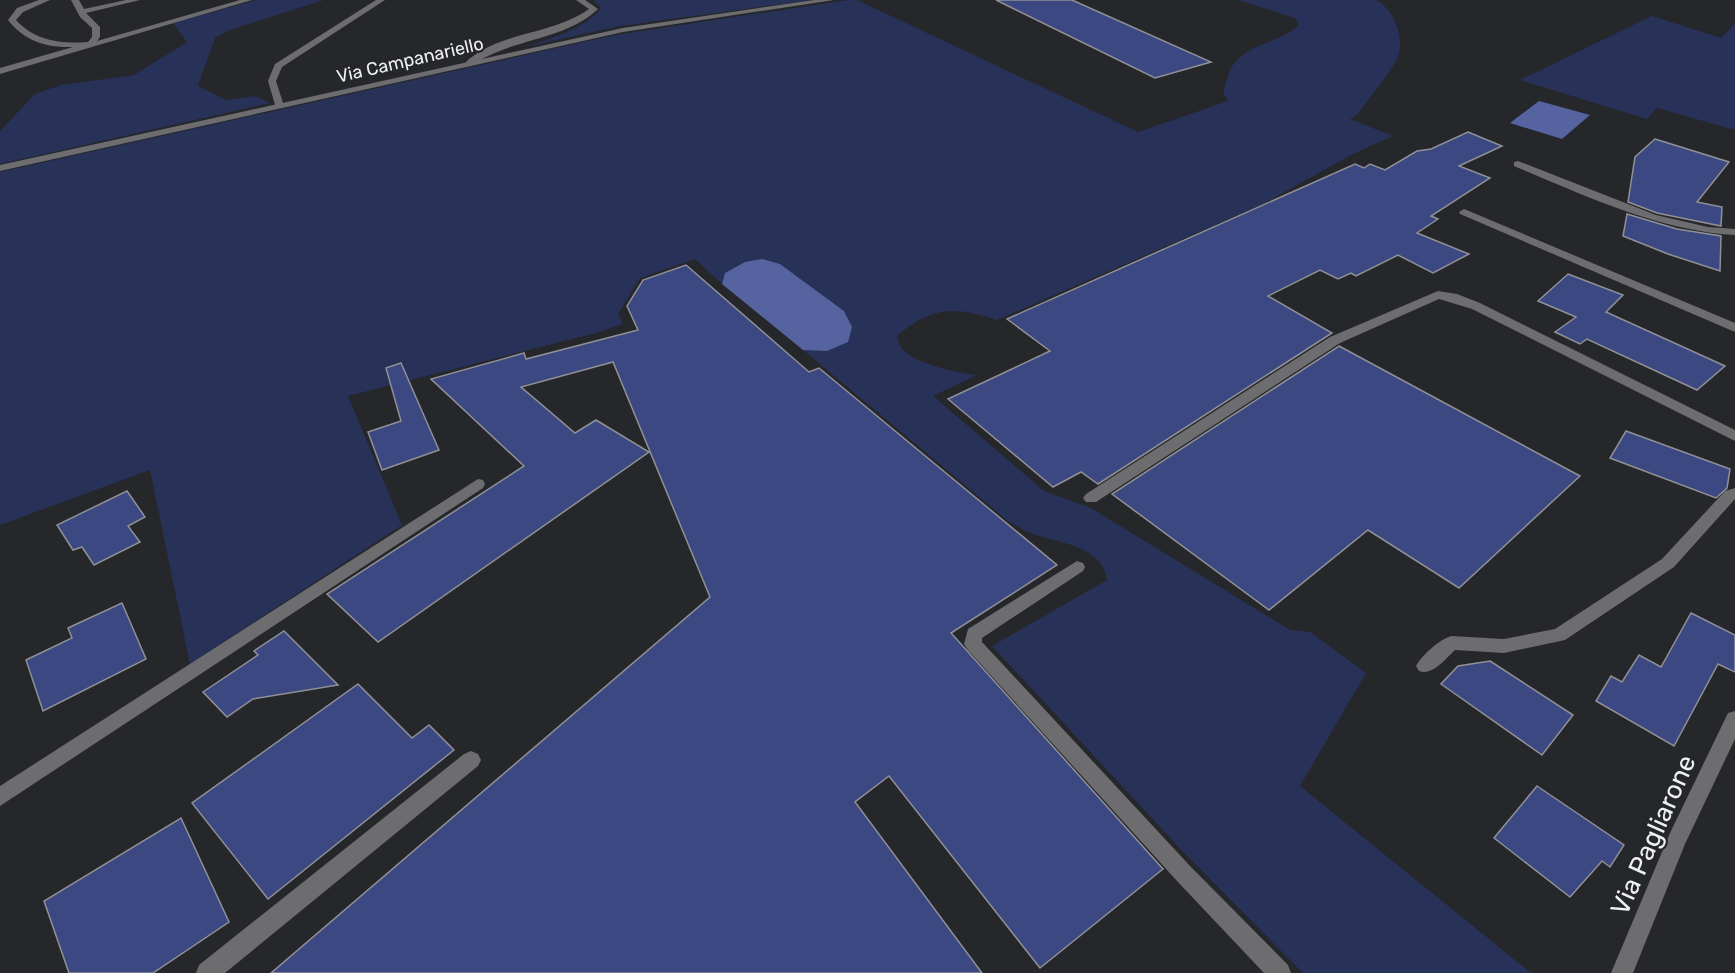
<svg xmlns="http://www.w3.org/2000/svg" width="1735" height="973" viewBox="0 0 1735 973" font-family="Rubik,sans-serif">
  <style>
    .green { fill: #283157 }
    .water { fill: #5564a0 }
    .building { fill: #3b4882; stroke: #909195; stroke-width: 1.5 }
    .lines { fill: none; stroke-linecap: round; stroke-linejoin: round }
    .service { fill: #6d6d6f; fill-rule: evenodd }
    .minor { fill: #6d6d6f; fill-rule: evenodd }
    .labels { text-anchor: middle; stroke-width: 4.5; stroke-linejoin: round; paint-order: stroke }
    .far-street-label { font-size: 18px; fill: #eff0f2; stroke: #26272b }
    .near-street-label { font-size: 26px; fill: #eff0f2; stroke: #26272b }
  </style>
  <rect width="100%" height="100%" fill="#26272b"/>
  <g class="green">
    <path d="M257,0h67l-94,30 -15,8 -17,48 28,14 29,-4 15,7 -270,61v-33l35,-37 26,-9 73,-10 53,-33 -14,-19z"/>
    <path d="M594,0h218l-192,26 -95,21c25,-9 59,-17 76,-39z"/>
    <path d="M848,0h9l281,132 90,-31 -5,-8c3,-9 5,-21 10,-28 16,-22 47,-22 66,-40l-4,-7 -57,-18h139c17,10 29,40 20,59 -10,19 -27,37 -39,55l-8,5 43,17 -40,18 -90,50 -266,116c-42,-14 -65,-14 -100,16 1,4 3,11 6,14 13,14 55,23 74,25l-44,21 111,95 47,17 199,122 20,2 56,41 -66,113 231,187h-228l-116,-117 -195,-210 115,-66c-4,-34 -48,-37 -74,-46 -9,-3 -17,-9 -25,-13l-205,-171 24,1 25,-24 -8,-16 -64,-47 -35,-2 -20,11 -3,11 -27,-25 -55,19 -22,36 5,10 -27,9 -248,63 54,129 -212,139 -40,-194 -150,55v-353l615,-137z"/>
    <path d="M1652,16l69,22 14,-15v107l-78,-22 -10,11 -127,-39z"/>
  </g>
  <g class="water">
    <path d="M1539,101l51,14 -28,24 -52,-16z"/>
    <path d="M762,259l18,5 64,47 8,16 -4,15 -21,9 -24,-1 -81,-66 3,-11 20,-11z"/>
  </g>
  <g class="building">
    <path d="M996,0h76l139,62 -56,16z"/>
    <path d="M1468,132l34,14 -43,20 31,12 -59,38 7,3 -21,14 52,21 -36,19 -35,-18 -42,21 -5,-3 -13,6 -18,-9 -52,26 64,37 -234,151 -17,-12 -28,15 -105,-88 102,-48 -43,-32 348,-155 9,4 6,-4 15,6 32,-19 14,-2z"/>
    <path d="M1655,139l74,23 -32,40 25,5 -1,19 -64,-13 -29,-11 7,-45z"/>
    <path d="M1627,214l50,15 44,7 -1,35 -52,-17 -45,-18z"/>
    <path d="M686,265l123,107 10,-4 238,197 -106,68 212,236 -123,99 -151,-192 -34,26 127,171h-711l439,-376 -97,-235 -92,25 54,46 21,-13 53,32 -271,190 -51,-48 197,-128 -93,-87 93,-26 2,6 112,-29 -11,-24 16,-26z"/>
    <path d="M1568,274l55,21 -17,17 119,54 -28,24 -110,-51 -7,5 -25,-12 21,-15 -38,-16z"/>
    <path d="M1339,346l241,130 -121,112 -91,-58 -99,80 -157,-116z"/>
    <path d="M401,363l38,87 -57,20 -14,-38 33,-11 -15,-53z"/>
    <path d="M1626,431l104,38 -3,19 -11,10 -106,-40z"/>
    <path d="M127,491l18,26 -17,9 12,16 -46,23 -12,-18 -9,3 -16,-25z"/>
    <path d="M122,603l24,56 -103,52 -17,-51 46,-22 -4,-10z"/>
    <path d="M1691,613l44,22v37l-17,-8 -44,82 -78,-45 15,-25 11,6 17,-27 22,12z"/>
    <path d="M284,631l54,54 -85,14 -26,18 -24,-25 55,-37 -4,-4z"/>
    <path d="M1490,661l83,54 -31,40 -101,-71 17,-18z"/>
    <path d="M358,684l54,54 17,-13 25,25 -186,149 -76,-96z"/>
    <path d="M1537,786l87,59 -14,22 -8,-6 -32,36 -76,-59z"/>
    <path d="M181,818l48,104 -76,51h-84l-25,-72z"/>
  </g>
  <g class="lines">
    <g class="service">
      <path d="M39,0h11l-27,12 -7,8c19,21 45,24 72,22l4,-5v-9l-12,-11 -9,-17h8l5,9 42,-9h14l-54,13 14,14v10l-3,4 143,-41h12l-252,74v-6l73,-21c-26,1 -49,-6 -65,-27l9,-12z"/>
      <path d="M376,0h9l-103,67 -6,14 8,25 -8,2 -8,-27 7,-17z"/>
      <path d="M576,0h9l13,9c-33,32 -88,29 -127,57l-7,-2c33,-33 87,-28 125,-55z"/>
      <path d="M1518,161l138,54 52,12 27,2v6c-79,-5 -148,-39 -221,-69v-4z"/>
      <path d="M1438,291l19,3 23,9 255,127v11l-263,-132 -33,-10 -99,44 -244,159h-10l-3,-4 3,-4 244,-157z"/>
      <path d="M1077,561l6,2 2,4 -2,4 -101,67v4l209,225 97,98 3,8h-27l-87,-92 -210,-232 -3,-5 4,-15z"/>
      <path d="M471,751l7,3 3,6 -3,6 -253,207h-29l3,-8 265,-211z"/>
    </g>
    <g class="minor">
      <path d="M814,0h20l-211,32 -623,139v-6l623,-137z"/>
      <path d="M1464,209l271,114v9l-275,-118 -1,-2z"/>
      <path d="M478,479l5,1 2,4 -2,4 -483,318v-20z"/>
      <path d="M1735,488v11l-61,68 -109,73 -61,13 -49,-3c-10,9 -22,26 -36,21l-3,-5c6,-11 23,-26 35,-30l53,3 51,-10 107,-70 63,-68z"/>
      <path d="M1735,711v28l-50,105 -52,129h-22l59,-140 58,-120z"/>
    </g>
  </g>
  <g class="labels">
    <g class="far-street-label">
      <text transform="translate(410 60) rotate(-13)" y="6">Via Campanariello</text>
    </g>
    <g class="near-street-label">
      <text transform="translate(1653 835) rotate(-66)" y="9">Via Pagliarone</text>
    </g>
  </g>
</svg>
